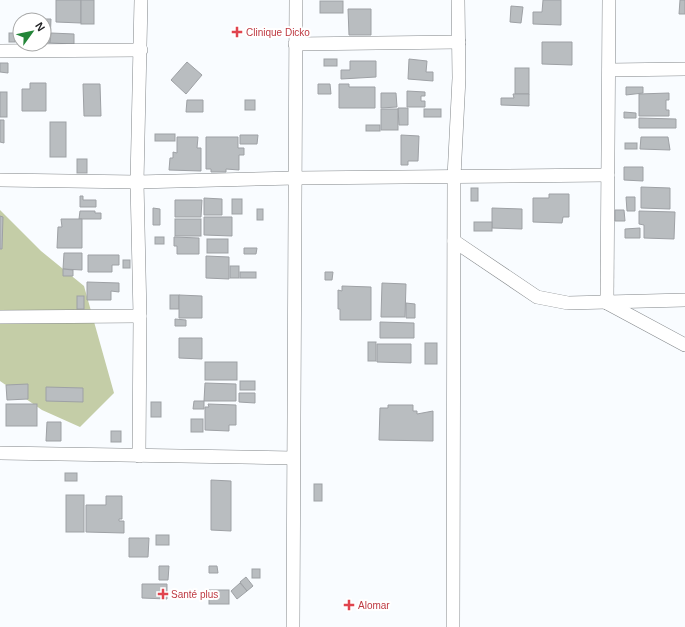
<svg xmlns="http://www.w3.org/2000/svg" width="685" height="627" viewBox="0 0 685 627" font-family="Helvetica,sans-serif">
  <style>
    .green { fill: #c4cda7 }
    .building { fill: #b9bdc0; stroke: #9ea1a5 }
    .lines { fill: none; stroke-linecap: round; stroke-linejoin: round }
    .street-casing { stroke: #83878a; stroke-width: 14 }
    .street { stroke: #fff; stroke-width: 13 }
    .health-dot { fill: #e0444e; stroke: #fff; stroke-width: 1.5 }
    .labels { text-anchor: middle; stroke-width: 4; stroke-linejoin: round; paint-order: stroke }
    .health-label { font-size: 10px; fill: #be3a42; stroke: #fff; text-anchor: start }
  </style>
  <rect width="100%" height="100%" fill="#f9fcff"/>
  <path class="green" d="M0,210l41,41 43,35 30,107 -34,34 -38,-17 -42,-29z"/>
  <g class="building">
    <path d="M56,0h25v23l-25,-1z"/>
    <rect x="81" y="0" width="13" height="24"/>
    <path d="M543,0h18v25l-28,-1v-12h9z"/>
    <path d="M680,0h5v14h-6z"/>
    <rect x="320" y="1" width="23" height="12"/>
    <path d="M511,6l12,1 -2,16 -11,-1z"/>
    <path d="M348,9h23v26h-22z"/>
    <path d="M41,19h10l-1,24h-6v-23z"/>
    <rect x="9" y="33" width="6" height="9"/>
    <path d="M51,33l23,1v10l-24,-1z"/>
    <path d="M542,42h30v23l-30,-1z"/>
    <rect x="324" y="59" width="13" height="7"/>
    <path d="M409,59l18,2 -1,11h7v9l-25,-2z"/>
    <path d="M350,61h26v16l-35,2v-9h9z"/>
    <path d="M187,62l15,13 -16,19 -15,-14z"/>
    <path d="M0,63h8v10l-8,-1z"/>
    <rect x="515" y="68" width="14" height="26"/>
    <path d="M30,83h16v28h-24v-22h8z"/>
    <path d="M83,84h17l1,32h-17z"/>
    <path d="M318,84h12l1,10h-13z"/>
    <path d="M339,84h10v3h26v21h-36z"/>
    <path d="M626,87h17v6l-17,2z"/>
    <path d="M407,91l18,1v4h-4v5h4v6h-18z"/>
    <rect x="0" y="92" width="7" height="25"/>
    <path d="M381,93h15l1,14 -16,1z"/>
    <path d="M669,93v7h-3v10h3v6h-30v-22z"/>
    <path d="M513,94h16v12l-28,-1v-7h13z"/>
    <path d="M187,100h16v12h-17z"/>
    <rect x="245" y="100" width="10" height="10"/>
    <path d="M398,108h10v17h-9z"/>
    <rect x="381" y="109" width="17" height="21"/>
    <rect x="424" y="109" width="17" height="8"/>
    <path d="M624,112l12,1v5h-12z"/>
    <path d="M639,118l37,1v9h-37z"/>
    <path d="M0,120h4v23l-4,-1z"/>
    <rect x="50" y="122" width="16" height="35"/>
    <rect x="366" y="125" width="14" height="6"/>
    <rect x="155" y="134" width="20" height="7"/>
    <path d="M240,135h18l-1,9h-17z"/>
    <path d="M401,135l18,1 -1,25h-10v4h-7z"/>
    <path d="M177,137h21l-1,11h4v23l-32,-1 1,-12h3v-6l4,1z"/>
    <path d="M206,137h32v11h6v7h-5v15l-13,-1v3h-15v-3h-5z"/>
    <path d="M641,137h27l2,13 -30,-1z"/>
    <rect x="625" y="143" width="12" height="6"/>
    <rect x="77" y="159" width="10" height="14"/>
    <path d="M624,167h19v14l-19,-1z"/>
    <path d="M641,187l29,1v21l-29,-1z"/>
    <rect x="471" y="188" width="7" height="13"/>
    <path d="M549,194h20v23h-6l-1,6 -29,-1v-24h16z"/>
    <path d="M80,196h3v4h13v7h-16z"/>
    <path d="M626,197h9v14h-8z"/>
    <path d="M204,198l18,1v16h-18z"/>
    <rect x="232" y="199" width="10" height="15"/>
    <path d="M175,200h27l-1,17h-26z"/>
    <path d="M153,208l7,1v16h-7z"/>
    <path d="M492,208l30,1v20l-30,-1z"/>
    <rect x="257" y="209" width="6" height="11"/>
    <path d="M615,210h9l1,11h-10z"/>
    <path d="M80,211h15v2h6v6h-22z"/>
    <path d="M639,211l36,1 -1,27 -30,-1v-13l-5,-1z"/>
    <path d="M0,216l3,1 -1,32h-2z"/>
    <path d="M204,217h28v19l-28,-1z"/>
    <path d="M61,219h21v29h-25l1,-21h4z"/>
    <rect x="175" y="219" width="26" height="17"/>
    <rect x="474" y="222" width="18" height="9"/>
    <path d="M640,228v10h-15v-9z"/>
    <rect x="155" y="237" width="9" height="7"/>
    <path d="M174,237l25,1v16h-22v-8h-3z"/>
    <rect x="207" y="239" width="21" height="14"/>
    <path d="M244,248h13l-1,6h-12z"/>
    <path d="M64,253h18v17l-19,-1z"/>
    <path d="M88,255h31v10h-7v7h-24z"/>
    <path d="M206,256l23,1v22l-23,-1z"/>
    <rect x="123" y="260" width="7" height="8"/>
    <rect x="230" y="266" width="9" height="12"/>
    <path d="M63,269l10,1v6h-10z"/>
    <rect x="240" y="272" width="16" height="6"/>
    <path d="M325,272h8l-1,8h-7z"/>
    <path d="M87,282l32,1v9l-8,-1v9h-24z"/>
    <path d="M382,283l24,1 -1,33h-24z"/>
    <path d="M342,286l29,1v33h-31v-11h-2v-19l4,1z"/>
    <rect x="170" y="295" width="9" height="14"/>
    <path d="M179,295l23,1v22h-23z"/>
    <rect x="77" y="296" width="7" height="13"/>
    <path d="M406,303l9,1v14h-9z"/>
    <path d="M175,319l11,1v6h-11z"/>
    <path d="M380,322l34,1v15h-34z"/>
    <path d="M179,338h23v21l-23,-1z"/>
    <rect x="368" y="342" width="8" height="19"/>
    <rect x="425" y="343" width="12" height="21"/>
    <path d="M377,344h34v19l-34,-1z"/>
    <rect x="205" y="362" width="32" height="18"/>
    <rect x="240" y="381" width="15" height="9"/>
    <path d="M205,383l31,1v17h-32z"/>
    <path d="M28,384v15l-21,1 -1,-15z"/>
    <path d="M46,387l37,1v14l-37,-1z"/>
    <path d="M239,393h16v10l-16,-1z"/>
    <path d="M194,401h10v8h-11z"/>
    <rect x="151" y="402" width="10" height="15"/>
    <rect x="6" y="404" width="31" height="22"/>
    <path d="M208,404l28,1v20h-7v6l-24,-1v-23h4z"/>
    <path d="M388,405h25v6h4v3l16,-3v30l-54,-1 1,-32h8z"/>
    <rect x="191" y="419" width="12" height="13"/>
    <path d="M47,422h14v19h-15z"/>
    <rect x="111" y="431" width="10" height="11"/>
    <rect x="65" y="473" width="12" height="8"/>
    <path d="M211,480l20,1v50l-20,-1z"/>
    <rect x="314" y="484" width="8" height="17"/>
    <rect x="66" y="495" width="18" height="37"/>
    <path d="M106,496h16v23h-3v2h5v12l-38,-1v-27h20z"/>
    <rect x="156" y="535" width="13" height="10"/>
    <path d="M129,538h20l-1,19h-19z"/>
    <path d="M159,566h10l-1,14h-9z"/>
    <path d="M209,566h8l1,7h-9z"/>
    <rect x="252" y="569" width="8" height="9"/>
    <path d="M246,577l7,9 -6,5 -7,-9z"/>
    <path d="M240,583l7,8 -10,8 -6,-8z"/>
    <path d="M142,584h25v15l-25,-1z"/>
    <rect x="209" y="590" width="20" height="14"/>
  </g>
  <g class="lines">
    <defs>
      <g id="street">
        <path d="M295,44l164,-2"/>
        <path d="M0,51l141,-1"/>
        <path d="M609,70l76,-1"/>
        <path d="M0,180l137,2 158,-4 313,-3"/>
        <path d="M454,241l83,56 31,6 117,-3"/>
        <path d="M607,303l2,-303"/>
        <path d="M607,303l78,42"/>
        <path d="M0,317l140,-1"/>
        <path d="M0,453l293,5"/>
        <path d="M139,456l1,-140 -3,-134 4,-182"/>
        <path d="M293,627l3,-627"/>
        <path d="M453,627l1,-450 5,-99 -1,-78"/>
      </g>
    </defs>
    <use href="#street" class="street-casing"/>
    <use href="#street" class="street"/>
  </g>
  <g class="health-dot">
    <path d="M235 26h4v4h4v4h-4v4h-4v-4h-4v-4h4z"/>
    <path d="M161 588h4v4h4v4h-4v4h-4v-4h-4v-4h4z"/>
    <path d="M347 599h4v4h4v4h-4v4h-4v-4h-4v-4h4z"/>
  </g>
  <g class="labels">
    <g class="health-label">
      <text x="246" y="36">Clinique Dicko</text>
      <text x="171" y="598">Santé plus</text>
      <text x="358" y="609">Alomar</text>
    </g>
  </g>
  <g transform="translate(32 32) rotate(57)"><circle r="19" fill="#ffffff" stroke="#a6a7a7"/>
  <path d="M0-3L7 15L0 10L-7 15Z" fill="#238538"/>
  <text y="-6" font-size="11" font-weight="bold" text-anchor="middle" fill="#212224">N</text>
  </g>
</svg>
